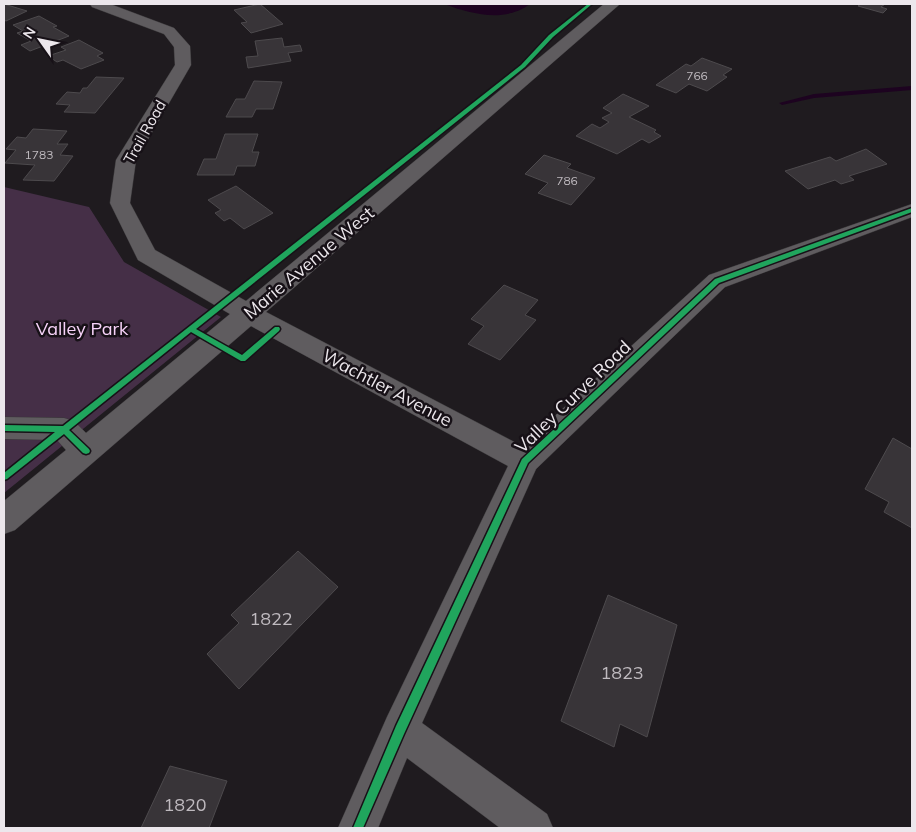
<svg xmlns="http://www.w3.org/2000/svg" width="916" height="832" viewBox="0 0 916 832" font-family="Mulish,sans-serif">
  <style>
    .green { fill: #452f47 }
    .water { fill: #1d0320 }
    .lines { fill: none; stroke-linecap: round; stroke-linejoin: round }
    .stream { fill: #1d0320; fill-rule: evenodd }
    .building { fill: #383438; stroke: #4d4a4d }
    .minor-casing { stroke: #393739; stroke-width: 1 }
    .minor { fill: #5f5c5f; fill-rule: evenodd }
    .cycleway-casing { stroke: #171117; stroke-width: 3 }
    .cycleway { fill: #20a55d; fill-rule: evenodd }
    .labels { text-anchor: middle; stroke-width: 5; stroke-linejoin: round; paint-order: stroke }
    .far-number-label { font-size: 12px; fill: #bfbabf }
    .far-street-label { font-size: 15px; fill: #ece7ec; stroke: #171117 }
    .street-label { font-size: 18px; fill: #ece7ec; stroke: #171117 }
    .park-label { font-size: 18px; fill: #f7d3f9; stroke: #171117 }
    .near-number-label { font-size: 18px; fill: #bfbabf }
  </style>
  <rect width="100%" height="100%" fill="#1f1b1f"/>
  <path class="green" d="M4,187l85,20 35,55 97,55 -217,176z"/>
  <path class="water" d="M444,4h86c-25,19 -59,10 -86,0z"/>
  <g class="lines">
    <path class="stream" d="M912,86v4l-98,8 -32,7 -3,-2 35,-9z"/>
  </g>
  <g class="building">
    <path d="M4,4l23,7 -21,10 -2,-1z"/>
    <path d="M260,4l23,20 -32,9 -10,-10 6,-1 -13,-12z"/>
    <path d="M861,4h24l-4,3 6,2 -4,4 -25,-7z"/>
    <path d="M39,16l18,10 -4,1 16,9 -39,15 -9,-6 10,-4 -14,-8 6,-2 -10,-6z"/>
    <path d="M282,38l2,9 16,-2 2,6 -14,2 3,8 -43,7 -2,-11 12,-1 -3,-15z"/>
    <path d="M79,40l24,13 -6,3 7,4 -23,9 -18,-9 -6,2 -9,-6 18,-6 -5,-3z"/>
    <path d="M702,58l30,11 -9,6 4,2 -20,14 -18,-7 -13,9 -20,-8 30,-21 5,2z"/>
    <path d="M96,77l28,1 -29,35 -31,-1 6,-7 -14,-1 11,-12 13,1 3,-5h4z"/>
    <path d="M254,81l28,1 -9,27h-17l-4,8h-26l10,-18h9z"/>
    <path d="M623,94l26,12 -20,11 27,13 -2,2 7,4 -12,7 -7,-4 -25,15 -41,-18 16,-12 8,4 9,-6 -7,-4 10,-5 -9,-5z"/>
    <path d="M33,129l34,2 -10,13h11l-8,11 13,1 -19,25 -31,-1 12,-15 -30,-2 11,-13 -10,-1 11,-12 9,1z"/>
    <path d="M225,134h33l-6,18h7l-4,14h-18l-3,9h-37l7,-16h12z"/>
    <path d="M866,149l21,15 -38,12 5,4 -13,4 -6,-4 -27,9 -23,-18 45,-14 6,4z"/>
    <path d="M544,155l27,9 -4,4 28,10 -24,27 -33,-12 10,-10 -23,-9z"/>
    <path d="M236,186l37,27 -29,16 -14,-11 -6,3 -9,-8 6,-3 -13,-10z"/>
    <path d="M504,285l34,15 -13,15 11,5 -36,40 -32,-16 16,-18 -13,-7z"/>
    <path d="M893,438l19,11v79l-28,-16 5,-10 -24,-13z"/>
    <path d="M298,551l40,36 -99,102 -32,-35 32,-31 -8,-8z"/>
    <path d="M608,595l69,30 -30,112 -27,-13 -6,23 -53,-26z"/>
    <path d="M170,766l57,15 -18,47h-68z"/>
  </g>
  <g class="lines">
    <defs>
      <path id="minor" d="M90,4h20l64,24 16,18 1,19 -55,95 -6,43 25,47 91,51 358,-297h16l-354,308 256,134 187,-171 203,-71v13l-187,70 -189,182 -114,254 125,91 6,14h-53l-93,-70 -29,70h-40l49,-111 121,-251 -257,-140 -236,204 -11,4v-33l62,-51 -9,-10 -53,-1v-22l60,1 10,3 12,12 144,-119 -92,-54 -28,-57 6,-43 59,-95 -1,-18 -10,-13 -72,-27z"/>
    </defs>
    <use href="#minor" class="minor-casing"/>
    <use href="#minor" class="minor"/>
    <defs>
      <g id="cycleway">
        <path d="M588,4h4l-39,33 -28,30 -329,262 46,26 33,-28h4l1,2 -1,2 -34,30h-4l-50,-29 -122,98 20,19 1,2 -1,2 -3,1 -3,-1 -19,-19 -57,45 -3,1v-7l51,-41 -51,-1v-6l59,1 458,-361 28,-30z"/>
        <path d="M912,208v4l-193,71 -191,180 -124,271 -41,94h-10l43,-102 126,-267 193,-180z"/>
      </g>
    </defs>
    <use href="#cycleway" class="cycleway-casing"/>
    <use href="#cycleway" class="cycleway"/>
  </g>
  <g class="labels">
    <g class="far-number-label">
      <text x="697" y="80">766</text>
      <text x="39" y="159">1783</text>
      <text x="567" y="185">786</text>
    </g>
    <g class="far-street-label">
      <text transform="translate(145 132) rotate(-61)" y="5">Trail Road</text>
    </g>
    <g class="street-label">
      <text transform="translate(309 263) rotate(-40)" y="6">Marie Avenue West</text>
      <text transform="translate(387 388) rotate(28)" y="6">Wachtler Avenue</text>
      <text transform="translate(573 397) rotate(-44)" y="6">Valley Curve Road</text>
    </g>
    <g class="park-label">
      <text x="82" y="335">Valley Park</text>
    </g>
    <g class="near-number-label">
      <text x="271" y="625">1822</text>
      <text x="622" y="679">1823</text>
      <text x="185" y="811">1820</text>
    </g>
  </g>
  <rect width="916" height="832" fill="none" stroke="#ece7ec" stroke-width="10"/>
  <g transform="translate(40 40) rotate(303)" stroke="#171117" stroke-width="4" paint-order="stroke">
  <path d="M0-4L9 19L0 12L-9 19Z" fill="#ece7ec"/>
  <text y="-8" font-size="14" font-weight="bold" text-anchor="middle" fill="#ece7ec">N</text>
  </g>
</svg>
